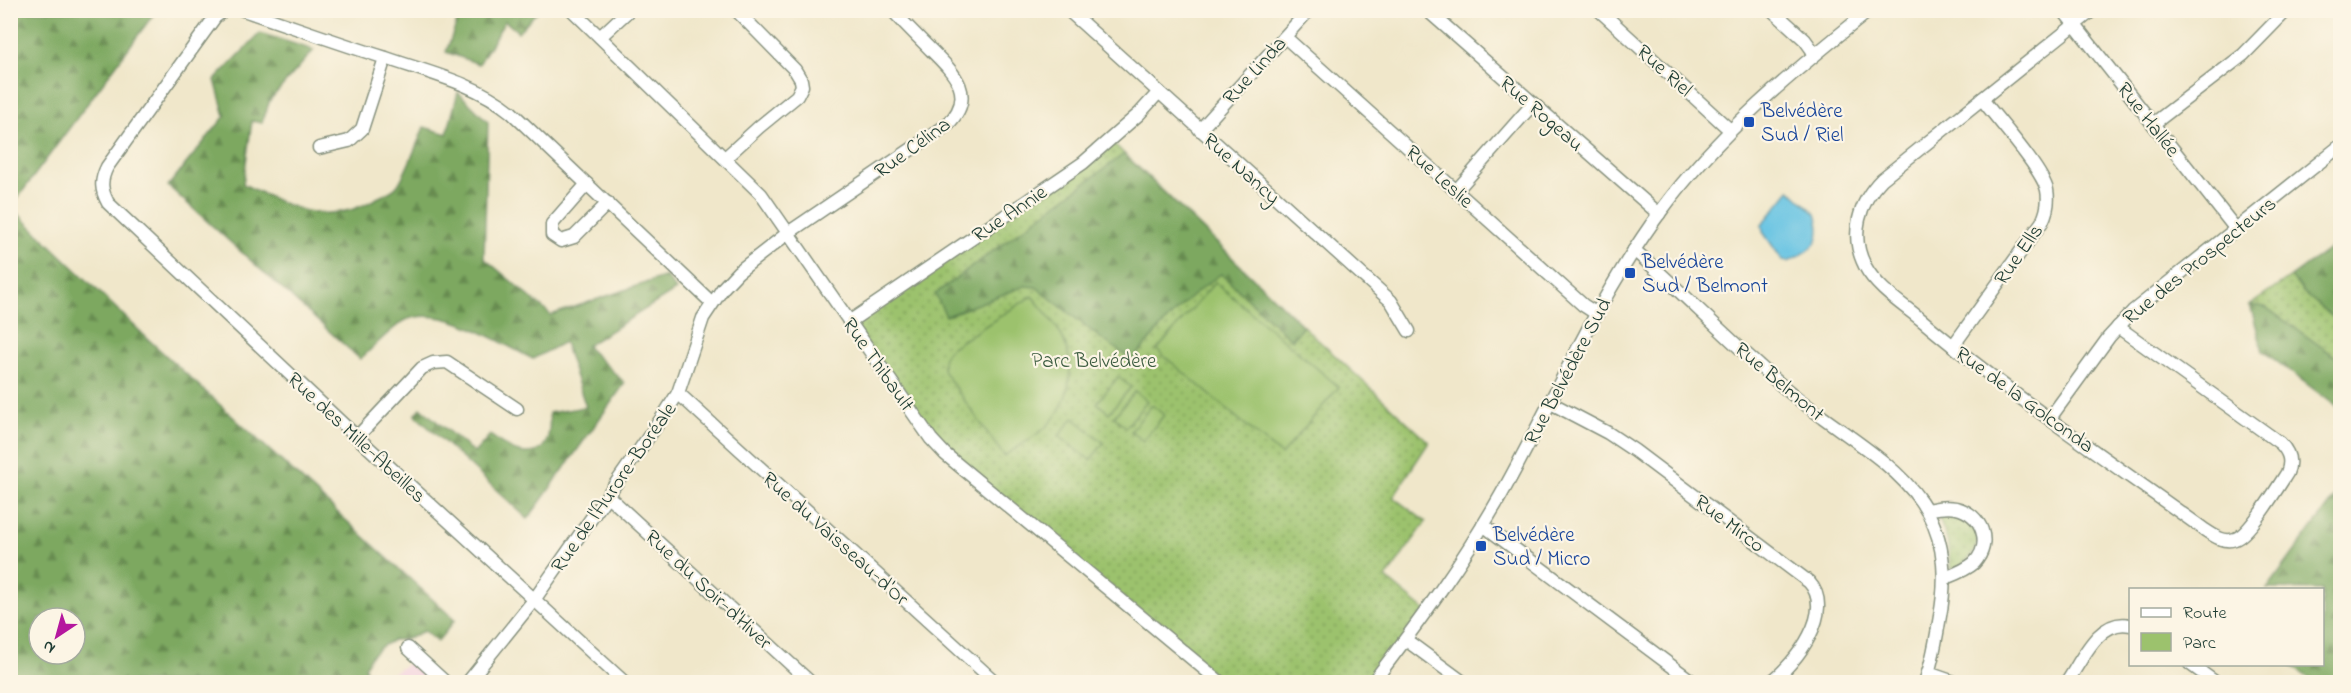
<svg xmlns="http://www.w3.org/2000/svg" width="2351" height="693" viewBox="0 0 2351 693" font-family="'Indie Flower',sans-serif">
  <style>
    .built { fill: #f3cfe0 }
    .green { fill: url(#green-dots); stroke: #5e8050; stroke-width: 1.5 }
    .forest { fill: url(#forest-firs); stroke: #4e724a; stroke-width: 1.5; fill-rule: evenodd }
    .pitch { fill: #9cc26d; stroke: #5e8050; stroke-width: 1.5 }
    .water { fill: #64c2e3; stroke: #42808c; stroke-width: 1.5 }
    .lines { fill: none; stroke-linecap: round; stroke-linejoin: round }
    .minor-casing { stroke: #88927f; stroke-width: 15 }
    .minor { stroke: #fff; stroke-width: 12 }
    .transit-dot { fill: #1a4fb4; stroke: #fcf5e5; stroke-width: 2 }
    .labels { text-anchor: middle; stroke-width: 4.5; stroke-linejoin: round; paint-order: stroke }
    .street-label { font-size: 21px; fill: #1f3d34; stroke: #fcf5e5 }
    .transit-label { font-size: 21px; fill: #164399; stroke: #fcf5e5; text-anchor: start }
    .park-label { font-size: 21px; fill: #3e5e42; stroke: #fcf5e5 }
  </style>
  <defs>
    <pattern id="green-dots" width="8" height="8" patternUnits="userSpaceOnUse" patternTransform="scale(1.5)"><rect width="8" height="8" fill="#9cc26d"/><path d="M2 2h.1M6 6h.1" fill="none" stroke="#7f9f5a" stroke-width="1.8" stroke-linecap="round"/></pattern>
    <pattern id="forest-firs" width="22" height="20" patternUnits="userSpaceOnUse" patternTransform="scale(1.5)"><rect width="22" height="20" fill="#7da860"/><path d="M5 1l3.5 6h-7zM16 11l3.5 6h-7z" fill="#668a50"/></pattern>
  </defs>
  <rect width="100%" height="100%" fill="#fcf5e5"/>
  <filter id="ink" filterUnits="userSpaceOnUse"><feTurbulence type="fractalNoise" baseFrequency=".0167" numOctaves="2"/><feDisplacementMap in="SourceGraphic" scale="12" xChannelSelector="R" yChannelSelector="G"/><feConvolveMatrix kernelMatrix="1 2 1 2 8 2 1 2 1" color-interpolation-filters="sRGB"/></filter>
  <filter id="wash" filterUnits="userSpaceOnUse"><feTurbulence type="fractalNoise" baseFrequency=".008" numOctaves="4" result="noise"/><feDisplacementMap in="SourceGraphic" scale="24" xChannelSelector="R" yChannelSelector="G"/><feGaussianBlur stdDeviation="1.35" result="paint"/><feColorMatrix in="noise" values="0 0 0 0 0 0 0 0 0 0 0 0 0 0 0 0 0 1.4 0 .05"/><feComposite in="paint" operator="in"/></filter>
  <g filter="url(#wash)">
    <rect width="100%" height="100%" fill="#f0e7ca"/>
    <path class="built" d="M411,662l22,20h-56z"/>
    <g class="green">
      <path d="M1110,140l193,186 126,116 -36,55 33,25 -40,56 41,34 -54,70h-153l-268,-221 -102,-139z"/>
      <path d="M2291,277l12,15 37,31v37l-75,-53 -15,-2z"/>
      <path d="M1943,511c6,2 14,2 20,4 27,13 13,49 -12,54l-4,-29 -10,-27z"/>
    </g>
    <g class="forest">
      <path d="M10,11h146l-145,196 137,132 307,281 -18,22 -13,-11 -20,9h-11l-14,8 -9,9 -5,10 4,15h-358zM39,618h36v36h-36z"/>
      <path d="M461,11v-1l77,1 -20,21 -13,-11 -26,43 -33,-12z"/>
      <path d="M260,33l54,17 -44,50 -8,23 -10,-2 -9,63c47,23 84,45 134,14 6,-3 16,-7 20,-12 8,-10 21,-45 27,-59l23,7 11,-42 30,30 -4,136 67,57 115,-39 10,14 -90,56 39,37 -97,136 -113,-104 6,-7 53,45 16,-18c8,6 19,15 29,17 29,6 32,-17 30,-39l37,-6 -22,-65 -31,17c-33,-16 -90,-55 -127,-39 -12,5 -35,30 -46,39l-192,-173 57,-70 -10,-36z"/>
      <path d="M1124,154l179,172 -11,14 -71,-66c-36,24 -61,53 -88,86l-30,-20 -67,-53 -11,-1 -79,30 -11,-22z"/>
      <path d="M2340,241v82l-37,-31 -12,-15z"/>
      <path d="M2250,305l15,2 75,53v49l-77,-58z"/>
      <path d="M2340,490v185l-4,7h-21l-25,-17 32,-1v-74l-55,-1z"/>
    </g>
    <g class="pitch">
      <path d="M1215,282l124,105 -58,68 -124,-105z"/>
      <path d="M1032,296c11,14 25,28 32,45 12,29 5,64 -18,86 -13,11 -28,20 -42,29l-60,-84c-3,-10 -1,-18 8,-25z"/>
      <path d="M1118,377l13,10 -22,26 -12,-10z"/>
      <path d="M1135,391l12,10 -21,26 -12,-10z"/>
      <path d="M1152,405l12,10 -21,26 -12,-10z"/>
      <path d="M1073,418l31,25 -14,17 -31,-24z"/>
    </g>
    <path class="water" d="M1790,190l26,24c10,30 -6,36 -28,48l-5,-1 -20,-29 -1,-7z"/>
  </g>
  <g filter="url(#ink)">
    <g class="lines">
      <defs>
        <g id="minor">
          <path d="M224,10l-9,7 -108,150c-7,14 -6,23 1,36l237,223 279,256"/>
          <path d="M243,10c48,16 95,33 143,48 43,15 89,25 125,54l201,191"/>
          <path d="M572,10l189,184 170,245 14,15 275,228"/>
          <path d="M1068,10l323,291 18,30"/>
          <path d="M1427,10l232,204"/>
          <path d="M1599,10l131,120"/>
          <path d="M1772,10l33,30 10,14"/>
          <path d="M2063,10l172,218"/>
          <path d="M2093,10l-211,169c-23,23 -33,56 -17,87 12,23 39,39 59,56 89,75 187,140 281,208 9,6 19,13 30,9 14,-4 43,-52 52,-66 5,-12 2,-21 -7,-30l-162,-116"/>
          <path d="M600,37l29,-27"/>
          <path d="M1285,37l298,268 14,9"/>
          <path d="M2153,124l90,-69 44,-45"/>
          <path d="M1200,130l109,-120"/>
          <path d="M319,148l30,-7 13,-12 23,-71"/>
          <path d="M725,158l34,-31 38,-31 5,-10 -1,-6 -6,-10 -59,-60"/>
          <path d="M587,184l-35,40v11l9,6 13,-4 34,-34"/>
          <path d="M1456,191l76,-86"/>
          <path d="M1634,250c52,45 99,95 152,139 82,69 178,97 154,227 -4,23 -7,45 -15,66"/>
          <path d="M849,322l234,-159 56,-49 20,-22"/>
          <path d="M1953,346l89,-124c5,-10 7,-21 5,-32 -5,-21 -50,-71 -65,-91"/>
          <path d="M678,393l317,289"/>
          <path d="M1549,402l59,31 27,18 174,131c27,29 -13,81 -38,100"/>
          <path d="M2050,418l59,-81 24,-26 207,-165"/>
          <path d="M357,437l65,-69 11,-5 14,-1 70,47"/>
          <path d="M608,496l202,186"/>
          <path d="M1927,510c10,-2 19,-4 29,-2 26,6 37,35 18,55 -8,7 -19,11 -29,15"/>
          <path d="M1483,525l210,157"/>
          <path d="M1406,640l57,42"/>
          <path d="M408,648l37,34"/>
          <path d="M2190,664l25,18"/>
          <path d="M1928,673l26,9"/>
          <path d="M468,682l66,-82 132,-188 12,-19 25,-75 20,-30 15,-16 50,-39 159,-108c32,-31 5,-54 -19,-78 -12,-12 -24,-24 -36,-37"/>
          <path d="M1373,682c46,-60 90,-120 128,-187 53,-94 95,-196 160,-284 58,-79 133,-140 209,-201"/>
          <path d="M2067,682c15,-22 32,-64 63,-57"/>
        </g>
      </defs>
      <use href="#minor" class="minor-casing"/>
      <use href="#minor" class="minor"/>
    </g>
  </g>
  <g class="transit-dot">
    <rect x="1743" y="116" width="12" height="12" rx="3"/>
    <rect x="1624" y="267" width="12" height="12" rx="3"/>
    <rect x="1475" y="540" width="12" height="12" rx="3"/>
  </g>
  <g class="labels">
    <g class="street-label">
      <text transform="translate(1254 70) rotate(-48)" y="7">Rue Linda</text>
      <text transform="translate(1665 70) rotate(42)" y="7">Rue Riel</text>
      <text transform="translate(1542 113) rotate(41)" y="7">Rue Rogeau</text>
      <text transform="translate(2149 119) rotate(52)" y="7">Rue Hallée</text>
      <text transform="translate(912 147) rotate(-36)" y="7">Rue Célina</text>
      <text transform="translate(1242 168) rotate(42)" y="7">Rue Nancy</text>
      <text transform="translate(1440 176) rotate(42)" y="7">Rue Leslie</text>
      <text transform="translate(1009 213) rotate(-34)" y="7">Rue Annie</text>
      <text transform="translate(2018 254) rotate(-55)" y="7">Rue Ells</text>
      <text transform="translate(2199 260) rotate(-39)" y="7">Rue des Prospecteurs</text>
      <text transform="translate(879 364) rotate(55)" y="7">Rue Thibault</text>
      <text transform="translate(1567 371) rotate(-62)" y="7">Rue Belvédère Sud</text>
      <text transform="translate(1780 381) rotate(40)" y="7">Rue Belmont</text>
      <text transform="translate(2025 399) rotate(36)" y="7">Rue de la Golconda</text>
      <text transform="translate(357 437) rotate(43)" y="7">Rue des Mille-Abeilles</text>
      <text transform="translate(613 487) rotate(-55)" y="7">Rue de l'Aurore-Boréale</text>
      <text transform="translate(1730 523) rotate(37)" y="7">Rue Mirco</text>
      <text transform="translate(836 538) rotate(42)" y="7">Rue du Vaisseau-d'Or</text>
      <text transform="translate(709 589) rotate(43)" y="7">Rue du Soir-d'Hiver</text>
    </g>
    <g class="transit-label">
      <text x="1761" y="117">Belvédère<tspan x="1761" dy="24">Sud / Riel</tspan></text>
      <text x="1642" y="268">Belvédère<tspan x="1642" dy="24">Sud / Belmont</tspan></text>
      <text x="1493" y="541">Belvédère<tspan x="1493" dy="24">Sud / Micro</tspan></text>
    </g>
    <g class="park-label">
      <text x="1094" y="367">Parc Belvédère</text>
    </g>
  </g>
  <rect width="2351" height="693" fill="none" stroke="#fcf5e5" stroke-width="36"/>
  <rect x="2129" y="588" width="195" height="78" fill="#fcf5e5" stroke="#a4ab9e" stroke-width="1.5"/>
  <rect x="2141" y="608" width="30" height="9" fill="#ffffff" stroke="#a4ab9e" stroke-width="1.5"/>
  <text x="2183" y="618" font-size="18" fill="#1f3d34">Route</text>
  <rect x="2141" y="633" width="30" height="18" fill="#9cc26d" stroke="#a4ab9e" stroke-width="1.5"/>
  <text x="2183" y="648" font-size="18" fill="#1f3d34">Parc</text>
  <g transform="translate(57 636) rotate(216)"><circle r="28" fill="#fcf5e5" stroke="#a4ab9e" stroke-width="1.5"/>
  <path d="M0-4.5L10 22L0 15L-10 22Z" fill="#b5179e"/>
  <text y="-9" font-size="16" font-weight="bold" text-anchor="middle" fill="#1f3d34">N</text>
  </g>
</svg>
